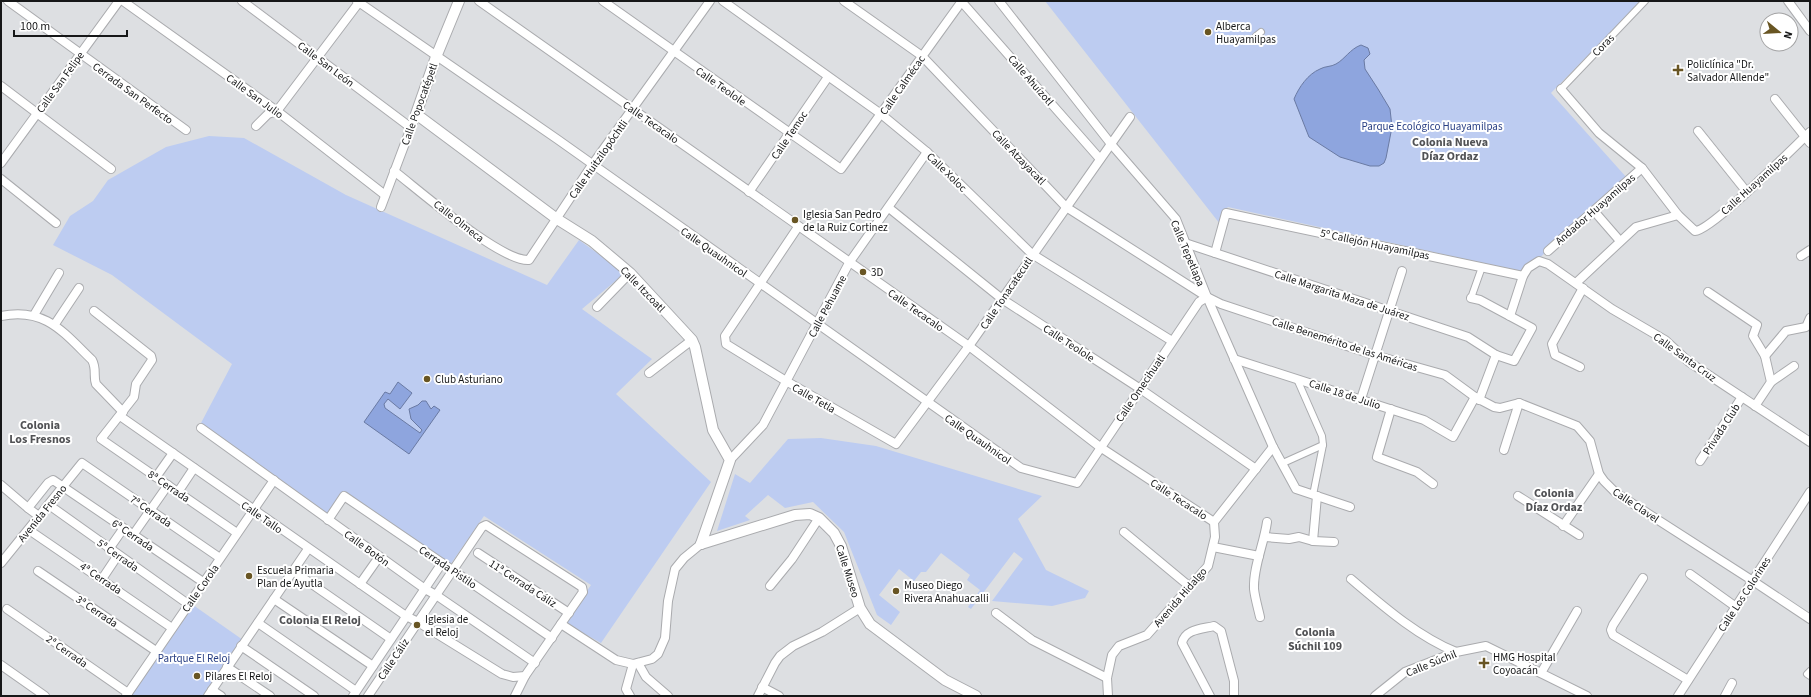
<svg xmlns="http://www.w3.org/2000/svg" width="1811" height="697" viewBox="0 0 1811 697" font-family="'Source Sans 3',sans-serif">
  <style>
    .green { fill: #bdccf1 }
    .water { fill: #8ea5de; stroke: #6a7aa3 }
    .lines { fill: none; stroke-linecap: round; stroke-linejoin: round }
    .pedestrian-casing { stroke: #aaabae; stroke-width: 8 }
    .minor-casing { stroke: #aaabae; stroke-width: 10 }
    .tertiary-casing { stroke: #aaabae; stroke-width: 12 }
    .pedestrian { stroke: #fff; stroke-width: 6 }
    .minor { stroke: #fff; stroke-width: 8 }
    .tertiary { stroke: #fff; stroke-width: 10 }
    .poi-dot { fill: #685523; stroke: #fff; stroke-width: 1.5 }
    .labels { text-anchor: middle; stroke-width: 4; stroke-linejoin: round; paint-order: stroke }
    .poi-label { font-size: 11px; fill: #161718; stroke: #fff; text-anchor: start }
    .street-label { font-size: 11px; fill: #161718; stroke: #fff }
    .park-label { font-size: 11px; fill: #293f84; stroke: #fff }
    .neighbourhood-label { font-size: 12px; font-weight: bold; fill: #515255; stroke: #fff }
  </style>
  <rect width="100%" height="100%" fill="#dddfe2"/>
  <g class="green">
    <path d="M1045,1h596l-90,92 76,85 -103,94 -296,-65 -5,5 -3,12z"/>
    <path d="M209,136l35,2 102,57 201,90 32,-45 46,33 -43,36 70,50 -36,35 95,88 -110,161 -36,-20 26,-38 -107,-69 -34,49 -104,-73 -16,23 -129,-92 31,-59 -120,-89 -59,-30 17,-29 23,-15 15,-21 58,-33z"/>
    <path d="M821,438l55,8 166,50 -24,23 28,51 43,21 -4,7 -33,8 -60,-5 31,-42 -9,-7 -43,57 -3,-2 12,-17 -13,-10 3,-5 -29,-22 -15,19h-5l-7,9 -15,-12 -20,26 21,17 -9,13 -14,-10 -33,-83 -31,-30 -28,6 -17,-13 -23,21 5,4 -33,11 18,-57 15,9 38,-44z"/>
    <path d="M193,605l50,35 -38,56h-75z"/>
  </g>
  <g class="water">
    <path d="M1361,45l7,3 2,6 -6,6 1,9 13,20 12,20 2,18 -6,31 -2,5 -5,3h-9l-30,-9 -31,-20 -15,-38c5,-12 14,-25 26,-30 5,-3 11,-2 16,-5 9,-5 14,-15 25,-19z"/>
    <path d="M398,382l14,11 -12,16 -12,-10 -4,5 1,4 35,25 2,-3 -11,-11 -2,-10 9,-4 4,-4h4l5,8 3,-3 6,4 -31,44 -45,-32 21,-30 5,2z"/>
  </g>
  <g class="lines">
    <defs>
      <g id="pedestrian">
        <path d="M1256,36l5,-4"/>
        <path d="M1561,89l84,-88"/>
        <path d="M1471,298l11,-31"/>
        <path d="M1297,379l25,57 1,9 -10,50"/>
        <path d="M1283,463l40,-18"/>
        <path d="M1810,671l-3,3 3,2"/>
      </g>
      <g id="minor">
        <path d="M8,1l178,129"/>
        <path d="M123,1l154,110 108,84"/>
        <path d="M242,1l168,126"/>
        <path d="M357,1l200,138 464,329 56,15 122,-181 8,-5"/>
        <path d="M479,1l490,345 131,101 114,75"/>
        <path d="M603,1l238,168 121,-168"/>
        <path d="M723,1l158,113 46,38 105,102 140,87"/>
        <path d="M844,1l78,55 144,151 141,90 14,7 153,51 71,20 30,22 19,10 6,1 19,-5 58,23 13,15 9,33 5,7 12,12 137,88 57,38"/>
        <path d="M961,1l139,158"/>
        <path d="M999,1l112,143 65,75 31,78 66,150 23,42 54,18"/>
        <path d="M1788,1l22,30"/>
        <path d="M1,86l110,83"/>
        <path d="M1561,89l38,44 43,35 36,47 17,16c16,0 98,-83 115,-99"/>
        <path d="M1775,99l35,44"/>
        <path d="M256,126l12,-12 9,-3 83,-110"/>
        <path d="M1698,131l48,60"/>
        <path d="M1,163l118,-162"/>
        <path d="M394,171c26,20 107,91 135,89l63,-95 118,-164"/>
        <path d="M1,179l55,44"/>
        <path d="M749,192l79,-115"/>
        <path d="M381,207l35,-93"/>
        <path d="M889,208l113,91 137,89 117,81"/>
        <path d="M1594,211l26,30"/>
        <path d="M798,227l-73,109 1,8 60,37 110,63 73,-98 161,-229"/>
        <path d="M1185,243l283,94 28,18 18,6 18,-33 -52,-28 -9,-2"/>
        <path d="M1548,251l94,-83"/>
        <path d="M1215,253l11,-40 297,63"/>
        <path d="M1801,256l9,-6"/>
        <path d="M1576,283l60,-56 42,-12"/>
        <path d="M1708,292l49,33 -4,11 12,20 6,26 -16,24"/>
        <path d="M597,307l33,-34"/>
        <path d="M94,311l57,45 1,4 -16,24 -2,13 -33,42 136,94"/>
        <path d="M34,315l25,-42"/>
        <path d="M1,316c44,-9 62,16 91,44 5,9 1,16 4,24l27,28"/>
        <path d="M1510,316l13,-40 5,-8 11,-7 9,3 64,45 53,31 24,22 121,80"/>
        <path d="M55,324l24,-36"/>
        <path d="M1765,356l21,-25 20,-4 4,-9"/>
        <path d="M1234,359l190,61 29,17 22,-40"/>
        <path d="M1580,367l-25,-12 -3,-11 31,-56"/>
        <path d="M649,373l43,-33"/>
        <path d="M1771,382l23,-16"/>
        <path d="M1361,399l41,-128"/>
        <path d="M1479,400l17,-45"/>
        <path d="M1391,409l-14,48 40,15 16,12"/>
        <path d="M120,416l286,200 12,6 84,52 11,3 12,-1 58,-84 -1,-5 -96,-62 -4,2 -114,169"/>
        <path d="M201,428l224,161 11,6 99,68"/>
        <path d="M1504,450l15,-47"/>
        <path d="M730,460l33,-35 86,-162 78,-111"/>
        <path d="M1700,461l42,-64"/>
        <path d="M156,477l17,-24"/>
        <path d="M1,485l27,23"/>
        <path d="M178,492l16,-24"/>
        <path d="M1518,496l61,39"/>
        <path d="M49,505l139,99"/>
        <path d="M40,517l-12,-9 20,-25 5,-3 150,102"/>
        <path d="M328,520l16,-24 208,142"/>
        <path d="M1563,526l36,-52"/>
        <path d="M29,530l143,98"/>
        <path d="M1124,532l65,54"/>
        <path d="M133,535l35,-50"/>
        <path d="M1265,537l24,2 10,-2 14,4 21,1"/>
        <path d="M1313,541l4,-45"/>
        <path d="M1213,547l46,9"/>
        <path d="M109,549l14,-20"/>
        <path d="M478,553l91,60"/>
        <path d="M1,563l81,-100 138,95"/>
        <path d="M38,571l118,80"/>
        <path d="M293,571l98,68"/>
        <path d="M1690,574l46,33"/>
        <path d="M1643,578l-30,47 -2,5 2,5 75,45"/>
        <path d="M102,579l16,-24"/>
        <path d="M1351,579c32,27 66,57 105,73"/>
        <path d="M360,584l19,-27"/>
        <path d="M770,586l22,-27 27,-41"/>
        <path d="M274,599l99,67"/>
        <path d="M7,609l121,84"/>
        <path d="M996,613l36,27 75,38"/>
        <path d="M1260,617c-2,-9 -5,-19 -6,-28 -1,-22 10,-45 13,-67"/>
        <path d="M258,623l98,68"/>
        <path d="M561,624l55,36 17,4 19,-5 6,-5 7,-16 3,-37 7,-32 9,-11 17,-14"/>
        <path d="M241,646l73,50"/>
        <path d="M638,663l8,14 22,19"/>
        <path d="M1,665l44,31"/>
        <path d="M227,667l43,29"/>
        <path d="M1541,673l36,-62"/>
        <path d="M762,687l17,9"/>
        <path d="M212,690l9,6"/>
        <path d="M126,696l148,-216"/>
        <path d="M208,696l100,-147"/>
        <path d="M353,696l89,-133"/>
        <path d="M515,696l10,-20"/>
        <path d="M630,696l-4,-7 7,-25"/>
        <path d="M758,696l17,-33 5,-7 13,-10 29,-14 38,-24"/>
        <path d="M1108,696l-1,-18 5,-23 7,-9 28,-11 61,-69 7,-29 -1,-15 59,-75"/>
        <path d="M1210,696l-28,-53c3,-14 20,-14 32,-17l7,5 13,50v15"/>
        <path d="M1375,696l30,-24 51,-20 30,-6 101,50"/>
        <path d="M1678,696l132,-204"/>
        <path d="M1725,696l7,-13"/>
      </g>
      <g id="tertiary">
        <path d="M459,1l-23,56 -20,57 141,105 35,22 38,32 62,67 3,7 18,83 17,30 -29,84"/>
        <path d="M701,544l94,-29 15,-1 9,4 15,15 7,13 19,62 10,16 75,56 31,16"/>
      </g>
    </defs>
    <use href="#pedestrian" class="pedestrian-casing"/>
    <use href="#minor" class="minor-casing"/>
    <use href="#tertiary" class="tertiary-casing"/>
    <use href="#pedestrian" class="pedestrian"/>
    <use href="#minor" class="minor"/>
    <use href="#tertiary" class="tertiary"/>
  </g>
  <g class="poi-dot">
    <circle cx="1208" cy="32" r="4"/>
    <path d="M1676 64h4v4h4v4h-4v4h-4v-4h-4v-4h4z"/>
    <circle cx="795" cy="220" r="4"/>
    <circle cx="863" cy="272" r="4"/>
    <circle cx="427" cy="379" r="4"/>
    <circle cx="249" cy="576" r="4"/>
    <circle cx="896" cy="591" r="4"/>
    <circle cx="417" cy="625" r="4"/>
    <path d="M1482 657h4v4h4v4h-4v4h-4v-4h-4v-4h4z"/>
    <circle cx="197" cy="676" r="4"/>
  </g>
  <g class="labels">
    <g class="poi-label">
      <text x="1216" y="30">Alberca<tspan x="1216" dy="13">Huayamilpas</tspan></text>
      <text x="1687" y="68">Policlínica "Dr.<tspan x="1687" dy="13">Salvador Allende"</tspan></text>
      <text x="803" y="218">Iglesia San Pedro<tspan x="803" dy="13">de la Ruiz Cortinez</tspan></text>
      <text x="871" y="276">3D</text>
      <text x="435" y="383">Club Asturiano</text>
      <text x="257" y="574">Escuela Primaria<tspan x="257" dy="13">Plan de Ayutla</tspan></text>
      <text x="904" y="589">Museo Diego<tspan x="904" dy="13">Rivera Anahuacalli</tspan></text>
      <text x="425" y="623">Iglesia de<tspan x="425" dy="13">el Reloj</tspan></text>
      <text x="1493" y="661">HMG Hospital<tspan x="1493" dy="13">Coyoacán</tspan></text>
      <text x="205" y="680">Pilares El Reloj</text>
    </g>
    <g class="street-label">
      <text transform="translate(1603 45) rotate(-46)" y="4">Coras</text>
      <text transform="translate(326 64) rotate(37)" y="4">Calle San León</text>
      <text transform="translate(1031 80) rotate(49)" y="4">Calle Ahuízotl</text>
      <text transform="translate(60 82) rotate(-54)" y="4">Calle San Felipe</text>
      <text transform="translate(902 85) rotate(-55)" y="4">Calle Calmécac</text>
      <text transform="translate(721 86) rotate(35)" y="4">Calle Teolole</text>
      <text transform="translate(133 93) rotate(36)" y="4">Cerrada San Perfecto</text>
      <text transform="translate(255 96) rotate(36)" y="4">Calle San Julio</text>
      <text transform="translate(419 104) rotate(-70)" y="4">Calle Popocatépetl</text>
      <text transform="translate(651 122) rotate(35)" y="4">Calle Tecacalo</text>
      <text transform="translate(789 135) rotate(-56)" y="4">Calle Temoc</text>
      <text transform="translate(1019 157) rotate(46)" y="4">Calle Atzayacatl</text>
      <text transform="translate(598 159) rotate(-55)" y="4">Calle Huitzilopóchtli</text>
      <text transform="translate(947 172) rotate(44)" y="4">Calle Xoloc</text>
      <text transform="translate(1754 184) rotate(-42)" y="4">Calle Huayamilpas</text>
      <text transform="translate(1595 209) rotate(-41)" y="4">Andador Huayamilpas</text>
      <text transform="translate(459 221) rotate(38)" y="4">Calle Olmeca</text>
      <text transform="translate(1375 244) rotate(12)" y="4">5º Callejón Huayamilpas</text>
      <text transform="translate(714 252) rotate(35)" y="4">Calle Quauhnicol</text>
      <text transform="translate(1188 253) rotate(67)" y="4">Calle Tepetlapa</text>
      <text transform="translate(643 289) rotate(46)" y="4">Calle Itzcoatl</text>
      <text transform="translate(1006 293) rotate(-56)" y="4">Calle Tonacatecutl</text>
      <text transform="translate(1342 295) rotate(18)" y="4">Calle Margarita Maza de Juárez</text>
      <text transform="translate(827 306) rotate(-62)" y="4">Calle Pehuame</text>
      <text transform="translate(916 310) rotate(35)" y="4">Calle Tecacalo</text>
      <text transform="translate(1069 343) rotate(33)" y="4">Calle Teolole</text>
      <text transform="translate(1345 344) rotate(18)" y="4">Calle Benemérito de las Américas</text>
      <text transform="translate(1685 357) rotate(36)" y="4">Calle Santa Cruz</text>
      <text transform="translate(1140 388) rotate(-56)" y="4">Calle Omecihuatl</text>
      <text transform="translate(1345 394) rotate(18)" y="4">Calle 18 de Julio</text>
      <text transform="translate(814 398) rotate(30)" y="4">Calle Tetla</text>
      <text transform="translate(1721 429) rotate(-57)" y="4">Privada Club</text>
      <text transform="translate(978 439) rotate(35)" y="4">Calle Quauhnicol</text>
      <text transform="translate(169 486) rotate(34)" y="4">8ª Cerrada</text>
      <text transform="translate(1179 499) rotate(33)" y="4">Calle Tecacalo</text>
      <text transform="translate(1636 505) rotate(34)" y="4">Calle Clavel</text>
      <text transform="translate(151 511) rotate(34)" y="4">7ª Cerrada</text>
      <text transform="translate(42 513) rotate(-51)" y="4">Avenida Fresno</text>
      <text transform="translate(262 517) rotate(35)" y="4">Calle Tallo</text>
      <text transform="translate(133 535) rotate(34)" y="4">6ª Cerrada</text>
      <text transform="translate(367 548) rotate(36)" y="4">Calle Botón</text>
      <text transform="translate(118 555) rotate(35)" y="4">5ª Cerrada</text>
      <text transform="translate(448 567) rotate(34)" y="4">Cerrada Pistilo</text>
      <text transform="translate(848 571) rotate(72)" y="4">Calle Museo</text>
      <text transform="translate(101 578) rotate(34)" y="4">4ª Cerrada</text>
      <text transform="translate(523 583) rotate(33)" y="4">11ª Cerrada Cáliz</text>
      <text transform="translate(200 588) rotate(-55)" y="4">Calle Corola</text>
      <text transform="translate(1744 594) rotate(-57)" y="4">Calle Los Colorines</text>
      <text transform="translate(1180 597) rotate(-49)" y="4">Avenida Hidalgo</text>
      <text transform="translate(97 611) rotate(34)" y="4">3ª Cerrada</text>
      <text transform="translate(67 651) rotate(35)" y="4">2ª Cerrada</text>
      <text transform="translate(393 659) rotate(-56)" y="4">Calle Cáliz</text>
      <text transform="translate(1431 663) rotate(-22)" y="4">Calle Súchil</text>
    </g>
    <g class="park-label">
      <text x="1432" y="130">Parque Ecológico Huayamilpas</text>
      <text x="194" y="662">Partque El Reloj</text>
    </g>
    <g class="neighbourhood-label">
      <text x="1450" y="146">Colonia Nueva<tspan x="1450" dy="14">Díaz Ordaz</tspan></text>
      <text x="40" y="429">Colonia<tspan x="40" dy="14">Los Fresnos</tspan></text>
      <text x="1554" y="497">Colonia<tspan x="1554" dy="14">Díaz Ordaz</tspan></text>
      <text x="320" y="624">Colonia El Reloj</text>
      <text x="1315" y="636">Colonia<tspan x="1315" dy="14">Súchil 109</tspan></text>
    </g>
  </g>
  <rect width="1811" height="697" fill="none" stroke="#161718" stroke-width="4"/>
  <g transform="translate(1779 32) rotate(108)"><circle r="19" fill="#ffffff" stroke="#a2a2a3"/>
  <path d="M0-3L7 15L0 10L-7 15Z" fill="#685523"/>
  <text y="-6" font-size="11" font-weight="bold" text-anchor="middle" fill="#161718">N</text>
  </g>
  <path d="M14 30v6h113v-6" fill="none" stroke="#161718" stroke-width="2"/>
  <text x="20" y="30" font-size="12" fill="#161718" stroke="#ffffff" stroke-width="3" paint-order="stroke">100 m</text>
</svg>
